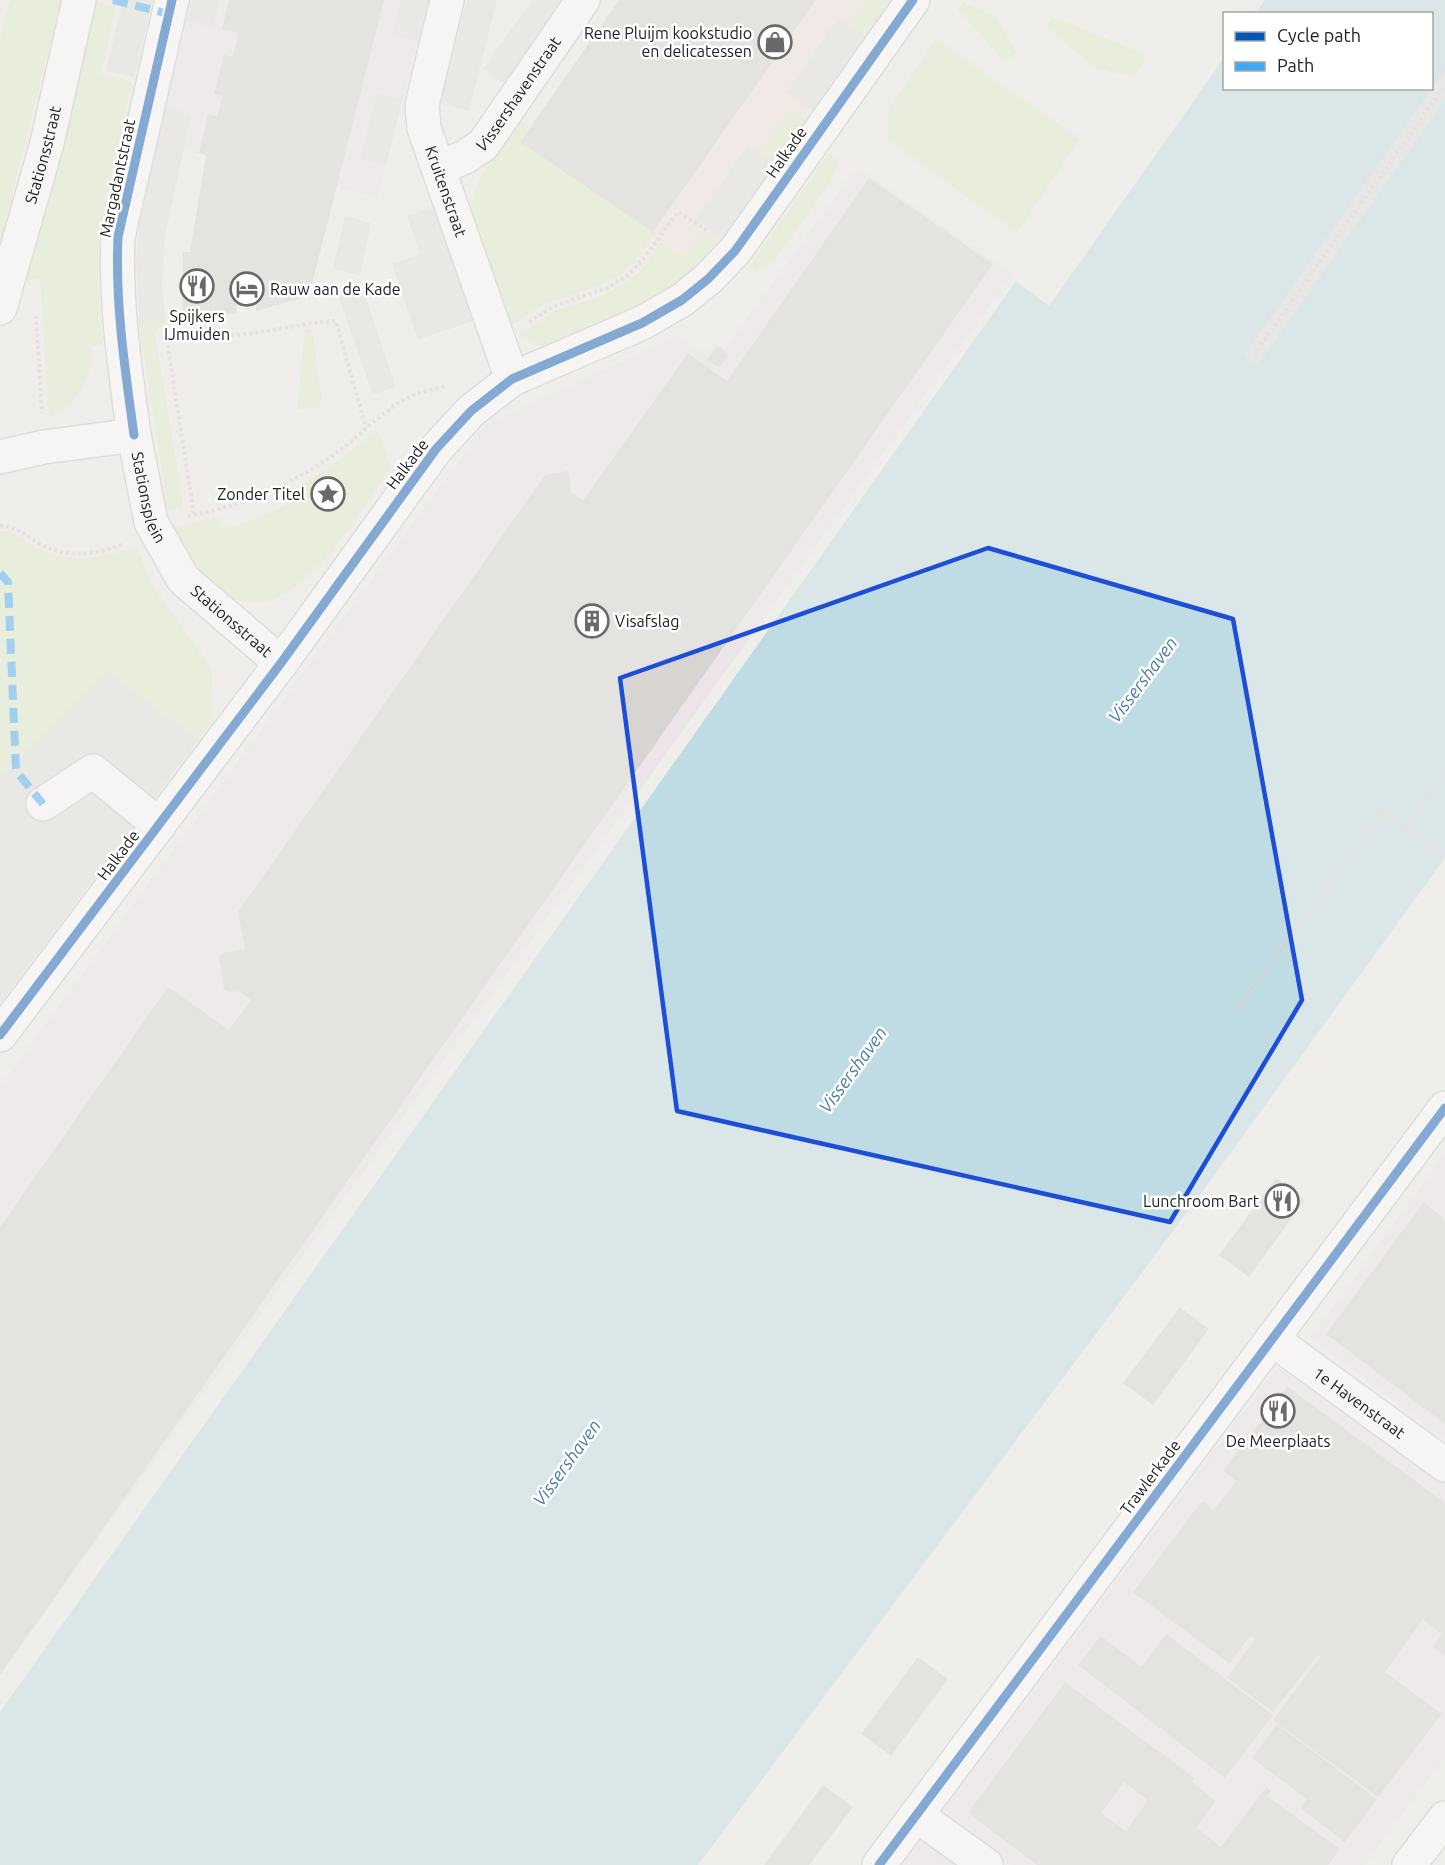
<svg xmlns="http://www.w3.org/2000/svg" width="1445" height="1865" viewBox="0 0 1445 1865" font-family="Ubuntu,sans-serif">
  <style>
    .commercial { fill: #f1e3e1 }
    .industrial { fill: #ede4e9 }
    .grass { fill: #ddeccb }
    .parking { fill: #e0dfde }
    .water { fill: #bfdbe3 }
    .pier { fill: #dedddd }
    .building { fill: #d7d4d2; fill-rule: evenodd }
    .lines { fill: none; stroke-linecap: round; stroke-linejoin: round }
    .minor-casing { stroke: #c9c8c7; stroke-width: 36 }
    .path { stroke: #dccecd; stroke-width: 4; stroke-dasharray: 3 3; stroke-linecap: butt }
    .minor { stroke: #fdfcfc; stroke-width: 33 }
    .quiet { stroke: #3fa9f5; stroke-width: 8; stroke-dasharray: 15 8; stroke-linecap: butt }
    .cycleway-casing { stroke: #fff; stroke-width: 13 }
    .cycleway { stroke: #0057b8; stroke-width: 9 }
    .marked { fill: none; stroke: #1d4ed8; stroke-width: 4.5; stroke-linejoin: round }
    .labels { text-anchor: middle; stroke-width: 5; stroke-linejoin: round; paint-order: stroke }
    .poi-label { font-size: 16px; fill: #222; stroke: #fff; text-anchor: end }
    .street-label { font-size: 16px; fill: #222; stroke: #fff }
    .water-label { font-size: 18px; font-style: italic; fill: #4a7aab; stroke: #fff }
  </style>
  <rect width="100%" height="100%" fill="#f0eeeb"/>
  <path class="commercial" d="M619,0h246l-17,24 -9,-7 -53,75 27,19 -6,7 -17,-12 -31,45 -11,-7 -52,75 27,19 -3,6 -37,12 -30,-20 2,-3 -135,-91z"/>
  <g class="industrial">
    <path d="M192,0h236l-50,198 -195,-48 8,-36 -26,-7z"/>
    <path d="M857,167l156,107 -1013,1401v-589l485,-661 193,-90 28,20 10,-13 9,6z"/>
    <path d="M1445,1153v286l-135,-101z"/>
    <path d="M1278,1367l167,118v272l-80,108h-353l-72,-51z"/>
    <path d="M921,1839l36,26h-55z"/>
  </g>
  <g class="grass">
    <path d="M10,0h51l-61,244v-206z"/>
    <path d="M865,0h26l-25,37 -18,-13z"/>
    <path d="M94,1l22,6 -15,67 31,8 -32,148 -2,55 4,60 -10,1c0,32 -13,59 -43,72l-9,-139 -16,1z"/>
    <path d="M963,2l33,15 21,35 -11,11 -48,-53z"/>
    <path d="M1053,17l94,38 -13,22 -39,-9 -49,-42z"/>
    <path d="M936,39l144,100 -63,94 -129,-93v-30z"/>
    <path d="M790,106l17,12 -31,45 -17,-12z"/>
    <path d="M520,121l10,5 -10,15 135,92 -24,32 -12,10 -23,12 -52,17 -32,21 -6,-8 -35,-109c2,-22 30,-76 49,-87z"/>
    <path d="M829,153l10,7 -8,21 -55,78 -20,14 -7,-6z"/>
    <path d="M701,230l19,14c-51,57 -106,73 -174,103l-13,-3 -14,-10 35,-23 48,-15 27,-16 15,-13 17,-25 22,14z"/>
    <path d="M167,320l-1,6 -7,1 -4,6 28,171 -2,4 -13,3 -29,-189z"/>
    <path d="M305,329h7l10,71 -4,8 -21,1z"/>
    <path d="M378,430l13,37c-31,44 -101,174 -169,125 -26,-19 -36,-35 -46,-65l42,-10 3,12 24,-6 42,-18 2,-13 38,-23z"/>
    <path d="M6,531c13,4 21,13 33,18 35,15 64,9 98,-3l13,36 62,87 -1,53 -13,18 -90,-69 -108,107v-246z"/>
  </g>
  <g class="parking">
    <path d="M123,0h30l-19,77 -28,-6z"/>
    <path d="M192,0h28l-7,27 -26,-6z"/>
    <path d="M401,0h27l-10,41 -26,-6z"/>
    <path d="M467,0h30l-28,111 -29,-8z"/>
    <path d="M532,0h35l-60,86 -24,-17z"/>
    <path d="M839,17l27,20 -53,74 -27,-19z"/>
    <path d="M377,94l25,6 -16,65 -26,-6z"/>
    <path d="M165,107l26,7 -26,122 -3,51 4,33 -27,2 -3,-63 4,-36z"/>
    <path d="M748,144l28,19 -53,75 -27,-19z"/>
    <path d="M435,206l40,114 -57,20 -26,-76 28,-10 -13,-38z"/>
    <path d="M345,216l26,7 -11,53 -27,-8z"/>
    <path d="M362,287l34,100 -23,8 -35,-100z"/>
    <path d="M108,671l90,69 -198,264v-226z"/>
  </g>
  <path class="water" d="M1265,0h180v858l-245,337 -502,670h-698v-153l1016,-1431 33,25 175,-248v30h208v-74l-176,-1z"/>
  <path class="pier" d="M1445,70v30l-188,266 -13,-11z"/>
  <g class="building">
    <path d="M229,0h155l-75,296 -53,15v-5h-20v8l-54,-2 1,-60h7l16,-97 -7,-2 9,-39 9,3 6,-21 -9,-2 10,-39 9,2 5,-24 -16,-4z"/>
    <path d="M619,0h197l-163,232 -133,-90z"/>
    <path d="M869,178l124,86 -993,1411v-448l168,-240 61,43 22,-30 -13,-9 -9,1 -5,-3 -5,-32 4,-4 22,-4 -7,-37 307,-437 23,-4 3,21 12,8 105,-147 39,28z"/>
    <path d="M717,346l12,8 -10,14 -12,-8z"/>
    <path d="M1276,1178l29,22 -56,77 -30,-22z"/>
    <path d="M1424,1202l21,17v205l-119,-90z"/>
    <path d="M1180,1307l29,22 -56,76 -30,-22z"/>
    <path d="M1287,1386l158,117v153l-12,-9 9,-13 -19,-15 -38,53 57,42 -64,83 -105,-77 47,-63 -2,-2 -45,57 -46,-34 28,-39 -5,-3 -20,28 -97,-72 69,-91 12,9 22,-29 -13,-10z"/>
    <path d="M1166,1634l107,81 -48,63 -147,-113 23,-29 41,31z"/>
    <path d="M918,1657l30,22 -57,77 -30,-22z"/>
    <path d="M1065,1682l130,96 -3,4 24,19 -20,26 25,20 45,-60 5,4 -4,5 73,53 -12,16h-291l-69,-52zM1124,1782l24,18 -22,31 -25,-18z"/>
    <path d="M1277,1724l100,75 -32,43 -45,-34 7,-9 -55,-41z"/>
    <path d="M823,1785l30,22 -44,58h-45z"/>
  </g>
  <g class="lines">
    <defs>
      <g id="minor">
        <path id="s1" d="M447,0l-25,105 2,23 88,251"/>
        <path id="s2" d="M439,168l26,-11 18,-12 100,-145"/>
        <path id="s3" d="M0,308l47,-165 32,-143"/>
        <path d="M134,435c-9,-66 -19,-131 -16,-198l54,-237"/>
        <path id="s4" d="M0,457l44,-10 90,-12 17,87 32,57 98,84"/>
        <path d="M43,804l50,-33 66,54"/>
        <path d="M0,1035l281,-372 155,-214 35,-38 41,-32 130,-56 40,-23 26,-21 27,-28 178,-251"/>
        <path id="s5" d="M1272,1339l173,126"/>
        <path d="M916,1815l70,50"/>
        <path d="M879,1865l566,-757"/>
        <path d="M1409,1865l36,-47"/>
      </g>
    </defs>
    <use href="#minor" class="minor-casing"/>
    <g class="path">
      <path d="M36,316l6,97"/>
      <path d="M529,322l25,-16 53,-18 20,-12 18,-19 33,-45 30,19"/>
      <path d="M1254,355l191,-270"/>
      <path d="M194,514l-27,-173c26,-10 51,-4 78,-7 31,-3 60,-12 91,-13l30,107"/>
      <path d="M188,516c55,-10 103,-31 148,-63 27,-18 48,-46 78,-58 10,-4 21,-6 31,-9"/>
      <path d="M0,526c16,0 25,9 38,17 27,16 57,12 85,1"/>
      <path d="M1377,808l68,51"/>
      <path d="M1404,829l41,-56"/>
      <path d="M1233,1013l151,-200"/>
    </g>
    <use href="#minor" class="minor"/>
    <g class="quiet">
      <path d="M113,0l56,14"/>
      <path d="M0,573l8,9 8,189 27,33"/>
    </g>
    <defs>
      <g id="cycleway">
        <path d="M134,435c-9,-66 -19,-131 -16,-198l54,-237"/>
        <path d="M0,1035l281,-372 155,-214 35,-38 41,-32 130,-56 40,-23 26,-21 27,-28 178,-251"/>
        <path d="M879,1865l566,-757"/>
      </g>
    </defs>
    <use href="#cycleway" class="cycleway-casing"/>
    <use href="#cycleway" class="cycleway"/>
  </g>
  <path d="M0 0H1445V1865H0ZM988,548l245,71 69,381 -132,222 -493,-111 -57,-433z" fill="#f0eeeb" fill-opacity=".55" fill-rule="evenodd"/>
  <path class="marked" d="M988,548l245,71 69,381 -132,222 -493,-111 -57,-433z"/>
  <defs>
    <symbol id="shop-ring" viewBox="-11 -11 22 22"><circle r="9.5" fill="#fff" stroke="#6a6968" stroke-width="1.5"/><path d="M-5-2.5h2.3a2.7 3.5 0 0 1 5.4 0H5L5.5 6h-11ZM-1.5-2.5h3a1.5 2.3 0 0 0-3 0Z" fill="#6a6968"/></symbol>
    <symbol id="restaurant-ring" viewBox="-11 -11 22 22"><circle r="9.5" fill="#fff" stroke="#6a6968" stroke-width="1.5"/><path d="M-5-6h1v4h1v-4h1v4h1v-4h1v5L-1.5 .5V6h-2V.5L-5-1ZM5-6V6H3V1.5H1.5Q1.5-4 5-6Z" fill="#6a6968"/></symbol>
    <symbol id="hotel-ring" viewBox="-11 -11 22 22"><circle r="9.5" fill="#fff" stroke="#6a6968" stroke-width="1.5"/><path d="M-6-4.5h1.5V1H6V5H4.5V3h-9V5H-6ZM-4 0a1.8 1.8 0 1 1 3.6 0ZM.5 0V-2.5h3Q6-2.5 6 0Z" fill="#6a6968"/></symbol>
    <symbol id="sight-ring" viewBox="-11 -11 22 22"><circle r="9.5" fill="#fff" stroke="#6a6968" stroke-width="1.5"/><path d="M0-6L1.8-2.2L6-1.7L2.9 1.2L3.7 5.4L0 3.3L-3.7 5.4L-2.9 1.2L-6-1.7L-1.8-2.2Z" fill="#6a6968"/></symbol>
    <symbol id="building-ring" viewBox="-11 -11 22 22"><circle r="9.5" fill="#fff" stroke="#6a6968" stroke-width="1.5"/><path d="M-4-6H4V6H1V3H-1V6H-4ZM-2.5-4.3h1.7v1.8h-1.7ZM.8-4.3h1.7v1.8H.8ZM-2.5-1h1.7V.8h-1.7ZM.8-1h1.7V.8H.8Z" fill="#6a6968"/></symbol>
  </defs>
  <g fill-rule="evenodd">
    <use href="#shop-ring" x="756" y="23" width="38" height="38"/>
    <use href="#restaurant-ring" x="178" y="267" width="38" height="38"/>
    <use href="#hotel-ring" x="228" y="270" width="38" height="38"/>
    <use href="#sight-ring" x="309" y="475" width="38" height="38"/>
    <use href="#building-ring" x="573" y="602" width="38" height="38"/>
    <use href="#restaurant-ring" x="1263" y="1182" width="38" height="38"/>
    <use href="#restaurant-ring" x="1259" y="1392" width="38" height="38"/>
  </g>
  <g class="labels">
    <g class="poi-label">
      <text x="752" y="39">Rene Pluijm kookstudio<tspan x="752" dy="18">en delicatessen</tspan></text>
      <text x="270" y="295" text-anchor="start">Rauw aan de Kade</text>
      <text x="197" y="322" text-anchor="middle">Spijkers<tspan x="197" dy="18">IJmuiden</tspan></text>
      <text x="305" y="500">Zonder Titel</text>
      <text x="615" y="627" text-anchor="start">Visafslag</text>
      <text x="1259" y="1207">Lunchroom Bart</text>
      <text x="1278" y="1447" text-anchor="middle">De Meerplaats</text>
    </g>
    <g class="street-label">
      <text dy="6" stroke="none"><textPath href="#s2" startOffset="112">Vissershavenstraat</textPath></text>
      <text transform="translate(786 152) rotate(-55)" y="6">Halkade</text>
      <text dy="6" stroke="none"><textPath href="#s3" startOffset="159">Stationsstraat</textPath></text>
      <text transform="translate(117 178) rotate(-78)" y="6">Margadantstraat</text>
      <text dy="6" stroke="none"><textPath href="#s1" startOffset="198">Kruitenstraat</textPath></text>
      <text transform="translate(407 464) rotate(-53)" y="6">Halkade</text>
      <text dy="6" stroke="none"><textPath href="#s4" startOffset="200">Stationsplein</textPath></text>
      <text dy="6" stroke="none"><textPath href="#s4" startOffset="354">Stationsstraat</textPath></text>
      <text transform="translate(118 855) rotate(-53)" y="6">Halkade</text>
      <text dy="6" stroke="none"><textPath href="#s5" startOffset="108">1e Havenstraat</textPath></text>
      <text transform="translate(1150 1477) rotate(-53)" y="6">Trawlerkade</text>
    </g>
    <g class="water-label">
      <text transform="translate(1143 680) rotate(-53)" y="6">Vissershaven</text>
      <text transform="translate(853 1070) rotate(-54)" y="6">Vissershaven</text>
      <text transform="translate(567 1463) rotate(-54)" y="6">Vissershaven</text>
    </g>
  </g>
  <rect x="1223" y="12" width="210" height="78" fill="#ffffff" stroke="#a7a7a7" stroke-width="1.5"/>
  <rect x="1235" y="32" width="30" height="9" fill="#0057b8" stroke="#a7a7a7" stroke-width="1.5"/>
  <text x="1277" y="42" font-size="18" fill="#222222">Cycle path</text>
  <rect x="1235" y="62" width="30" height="9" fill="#3fa9f5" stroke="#a7a7a7" stroke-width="1.5"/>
  <text x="1277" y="72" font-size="18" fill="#222222">Path</text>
</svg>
